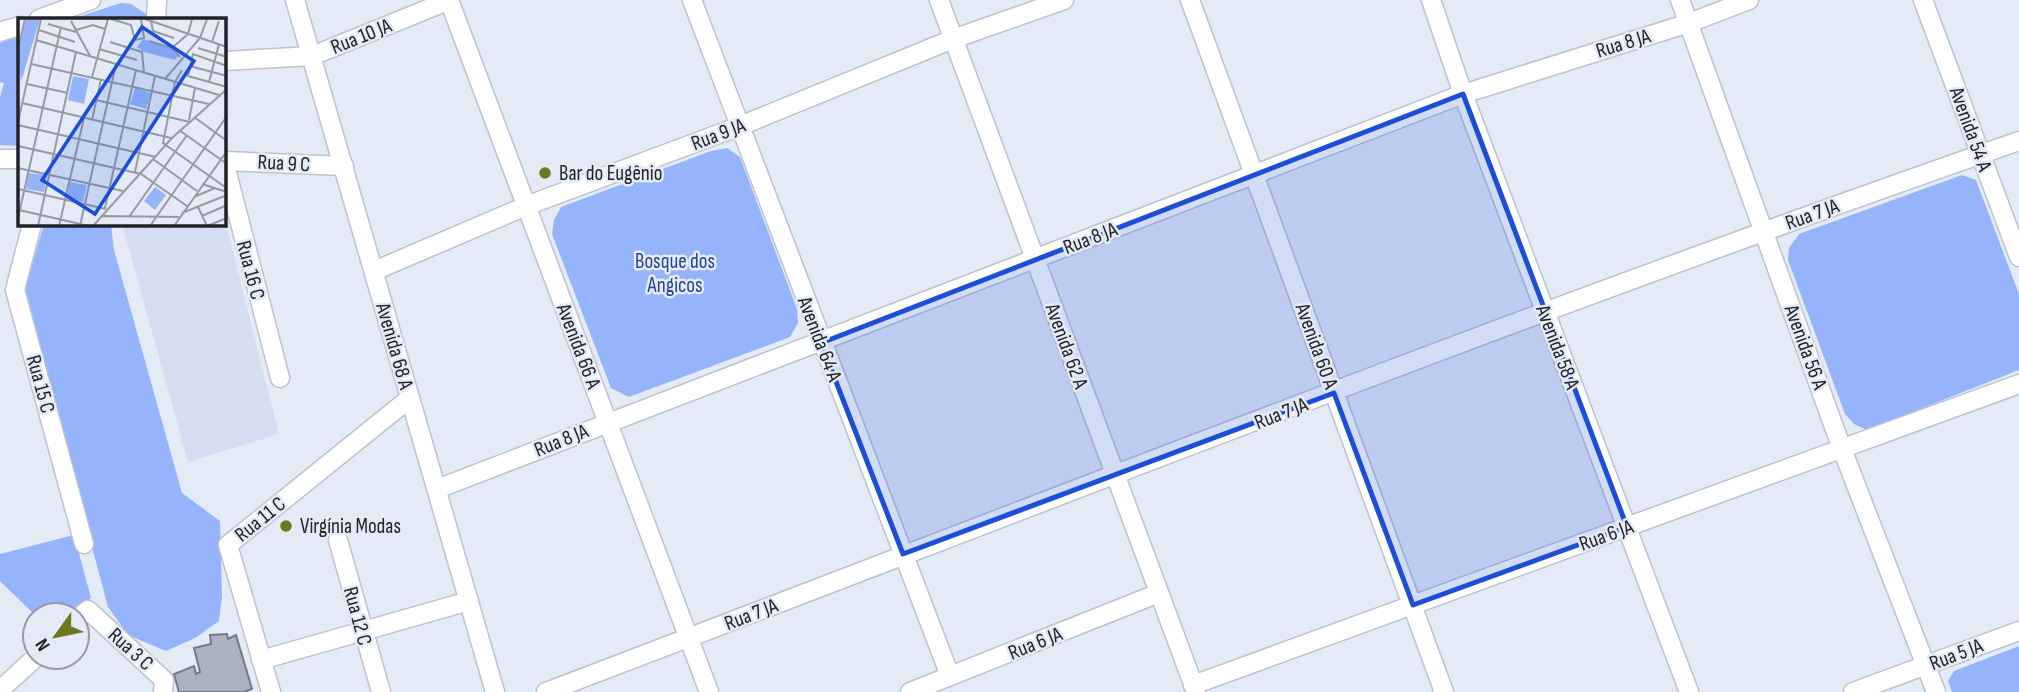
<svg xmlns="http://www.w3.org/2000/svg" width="2019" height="692" viewBox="0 0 2019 692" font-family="'Sofia Sans Condensed',sans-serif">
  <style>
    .built { fill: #d5def1 }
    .green { fill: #95b4fc }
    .building { fill: #abb1bd; stroke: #757b86; stroke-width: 2 }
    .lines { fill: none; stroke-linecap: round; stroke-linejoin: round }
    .street-casing { stroke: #bcc2ce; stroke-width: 21 }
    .street { stroke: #fff; stroke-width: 18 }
    .marked { fill: #1d4ed8; fill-opacity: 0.2; stroke: #1d4ed8; stroke-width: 5; stroke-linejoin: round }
    .poi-dot { fill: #6e7823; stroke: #e4eaf6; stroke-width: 2.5 }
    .labels { text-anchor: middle; stroke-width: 5; stroke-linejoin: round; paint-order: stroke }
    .street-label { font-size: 21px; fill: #212327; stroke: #e4eaf6 }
    .poi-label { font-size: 21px; fill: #212327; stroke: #e4eaf6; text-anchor: start }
    .park-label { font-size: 21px; fill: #254294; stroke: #e4eaf6 }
    .inset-road { fill: none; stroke: #969aa3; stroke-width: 2 }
    .view { fill: #1d4ed8; fill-opacity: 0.15; stroke: #1d4ed8; stroke-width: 3.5 }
    .inset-edge { fill: none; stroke: #212327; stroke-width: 3.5 }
  </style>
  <rect width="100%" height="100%" fill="#e4eaf6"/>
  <path class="built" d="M224,216l55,218 -91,28 -66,-238h102z"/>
  <g class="green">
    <path d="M121,3l10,1 15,10v5h-74z"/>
    <path d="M19,36v110l-19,-1v-48l4,-14 -4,-1v-39z"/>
    <path d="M727,148l13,9 57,152 1,14 -8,14 -161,60 -18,-9 -59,-154 2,-14 7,-13 150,-56z"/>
    <path d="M1962,175l14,5 43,114v76l-152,60 -13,-6 -9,-10 -57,-154 1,-12 10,-14z"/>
    <path d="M44,224h67l3,26 68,243 38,28 2,75 -3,25 -24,17 -29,13 -38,-16 -20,-28 -84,-315z"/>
    <path d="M74,535l17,63 -19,17h-37l-35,-34v-27z"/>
    <path d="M2019,646v46h-67l-4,-11 6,-10z"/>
  </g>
  <path class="building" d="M227,634l1,5 8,-4 16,54 -8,3h-65l-5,-18 20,-8 2,8 4,-2 -6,-24 17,-4 -1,-9z"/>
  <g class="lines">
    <defs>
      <g id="street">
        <path d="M295,0l200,692"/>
        <path d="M449,0l260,692"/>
        <path d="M692,0l258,676"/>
        <path d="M939,0l257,692"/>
        <path d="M1190,0l254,692"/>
        <path d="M1431,0l32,94 226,598"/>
        <path d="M1680,0l162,449 94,243"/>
        <path d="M1923,0l96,257"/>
        <path d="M39,19l52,-19"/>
        <path d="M156,19l1,-19"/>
        <path d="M0,32l19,-6"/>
        <path d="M224,61l88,-5 138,-56"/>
        <path d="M0,159h19"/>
        <path d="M224,161l56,217"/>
        <path d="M224,161l120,5"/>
        <path d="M32,224l-17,66 69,254"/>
        <path d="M374,271l152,-65 214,-80 213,-87 111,-39"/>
        <path d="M437,489l1026,-395 226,-71 60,-23"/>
        <path d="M338,540l43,152"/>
        <path d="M77,619l11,-9 76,70 -1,12"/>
        <path d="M261,660l208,-59"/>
        <path d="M1193,685l826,-301"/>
        <path d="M0,690l36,-33"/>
        <path d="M271,692l-43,-147 182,-147"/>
        <path d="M546,692c490,-186 978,-379 1473,-551"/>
        <path d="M910,692l249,-99"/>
        <path d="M1853,692l166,-61"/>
      </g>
    </defs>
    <use href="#street" class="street-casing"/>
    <use href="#street" class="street"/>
  </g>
  <path class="marked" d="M1463,94l164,433 -214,78 -79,-212 -431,161 -82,-211z"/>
  <g class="poi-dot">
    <circle cx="545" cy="173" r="7"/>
    <circle cx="286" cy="526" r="7"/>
  </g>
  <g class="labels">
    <g class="street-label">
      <text transform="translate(361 36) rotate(-22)" y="7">Rua 10 JA</text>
      <text transform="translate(1623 43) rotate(-17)" y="7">Rua 8 JA</text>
      <text transform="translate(1971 129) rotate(70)" y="7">Avenida 54 A</text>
      <text transform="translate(718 134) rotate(-21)" y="7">Rua 9 JA</text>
      <text transform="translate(284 163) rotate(3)" y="7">Rua 9 C</text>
      <text transform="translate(1812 214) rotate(-20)" y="7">Rua 7 JA</text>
      <text transform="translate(1090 238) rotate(-21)" y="7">Rua 8 JA</text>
      <text transform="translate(251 270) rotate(75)" y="7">Rua 16 C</text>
      <text transform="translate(820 339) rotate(69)" y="7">Avenida 64 A</text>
      <text transform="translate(395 346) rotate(74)" y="7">Avenida 68 A</text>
      <text transform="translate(579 346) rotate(69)" y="7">Avenida 66 A</text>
      <text transform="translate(1067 346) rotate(70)" y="7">Avenida 62 A</text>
      <text transform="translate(1317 346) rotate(70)" y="7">Avenida 60 A</text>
      <text transform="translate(1558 347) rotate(69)" y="7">Avenida 58 A</text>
      <text transform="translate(1806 347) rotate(70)" y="7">Avenida 56 A</text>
      <text transform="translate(41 384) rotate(75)" y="7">Rua 15 C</text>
      <text transform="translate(1281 413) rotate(-21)" y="7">Rua 7 JA</text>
      <text transform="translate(561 440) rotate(-22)" y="7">Rua 8 JA</text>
      <text transform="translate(260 519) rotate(-39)" y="7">Rua 11 C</text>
      <text transform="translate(1606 535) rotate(-20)" y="7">Rua 6 JA</text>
      <text transform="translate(751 614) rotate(-21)" y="7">Rua 7 JA</text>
      <text transform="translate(358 616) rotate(75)" y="7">Rua 12 C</text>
      <text transform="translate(1035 643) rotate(-22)" y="7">Rua 6 JA</text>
      <text transform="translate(131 649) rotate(42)" y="7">Rua 3 C</text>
      <text transform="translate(1956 654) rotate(-21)" y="7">Rua 5 JA</text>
    </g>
    <g class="poi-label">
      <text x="559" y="180">Bar do Eugênio</text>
      <text x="300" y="533">Virgínia Modas</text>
    </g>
    <g class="park-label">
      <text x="675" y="268">Bosque dos<tspan x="675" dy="24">Angicos</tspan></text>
    </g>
  </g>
  <g transform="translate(18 18)">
    <rect width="208" height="208" fill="#e4eaf6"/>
    <path d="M8,1h14l-19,63 -3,-28zM125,21l28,9 7,8 -3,4 -31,-8 -7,-5zM55,58l16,3 -5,25 -16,-4zM117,70l16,5 -5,16 -16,-5zM11,155l18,2 -3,17 -18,-3zM52,164l17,3 -4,17 -16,-3zM137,169l11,8 -11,15 -11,-9z" fill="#95b4fc"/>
    <path class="inset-road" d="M93,1l20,6 4,15 9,-2 -3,-19M127,1l82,28M53,3l19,35M133,3l2,10 21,7M30,6l28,8M21,12l36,12M58,12l17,-5 12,4M18,22l183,55M131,23l23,7 8,9M92,24l32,10 2,21M194,24l7,-21M154,30l16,-14 4,-15M180,30l29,9M81,31l38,11M0,32l7,-31M13,46l178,40M172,48l37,10M209,48l-34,-12 -5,22 39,11M164,52l-7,12 -12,61 62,44M74,59l16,-58M147,61l35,-41 7,-19M191,64l10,-38M9,66l41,9M78,82l94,22M4,85l149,35M176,99l33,24M74,102l9,-41M171,102l6,-32M0,104l23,-103M0,107l138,32M161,112l48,34M0,128l123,28 46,32M135,141l44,32M0,150l105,23M117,154l20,-96M184,166l25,8M0,171l88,20M176,179l21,-9M180,189l9,19 20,-8M87,190l31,-138M1,192l70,16M164,195l45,-18M83,198l78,1M184,198l25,-11M111,199l58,-82M0,200l43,-191M20,208l38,-174M41,208l25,-108M62,208l36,-162M75,208l79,-88 55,-49M132,208l77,-110M156,208l53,-75"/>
    <path class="view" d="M124,9l52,34 -99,153 -53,-34z"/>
    <rect width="208" height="208" class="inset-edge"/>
  </g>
  <g transform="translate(56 636) rotate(237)"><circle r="33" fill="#e4eaf6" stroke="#969aa3" stroke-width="2"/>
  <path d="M0-5L12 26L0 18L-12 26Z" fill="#6e7823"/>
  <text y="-10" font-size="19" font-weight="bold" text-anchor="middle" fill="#212327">N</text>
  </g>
</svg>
